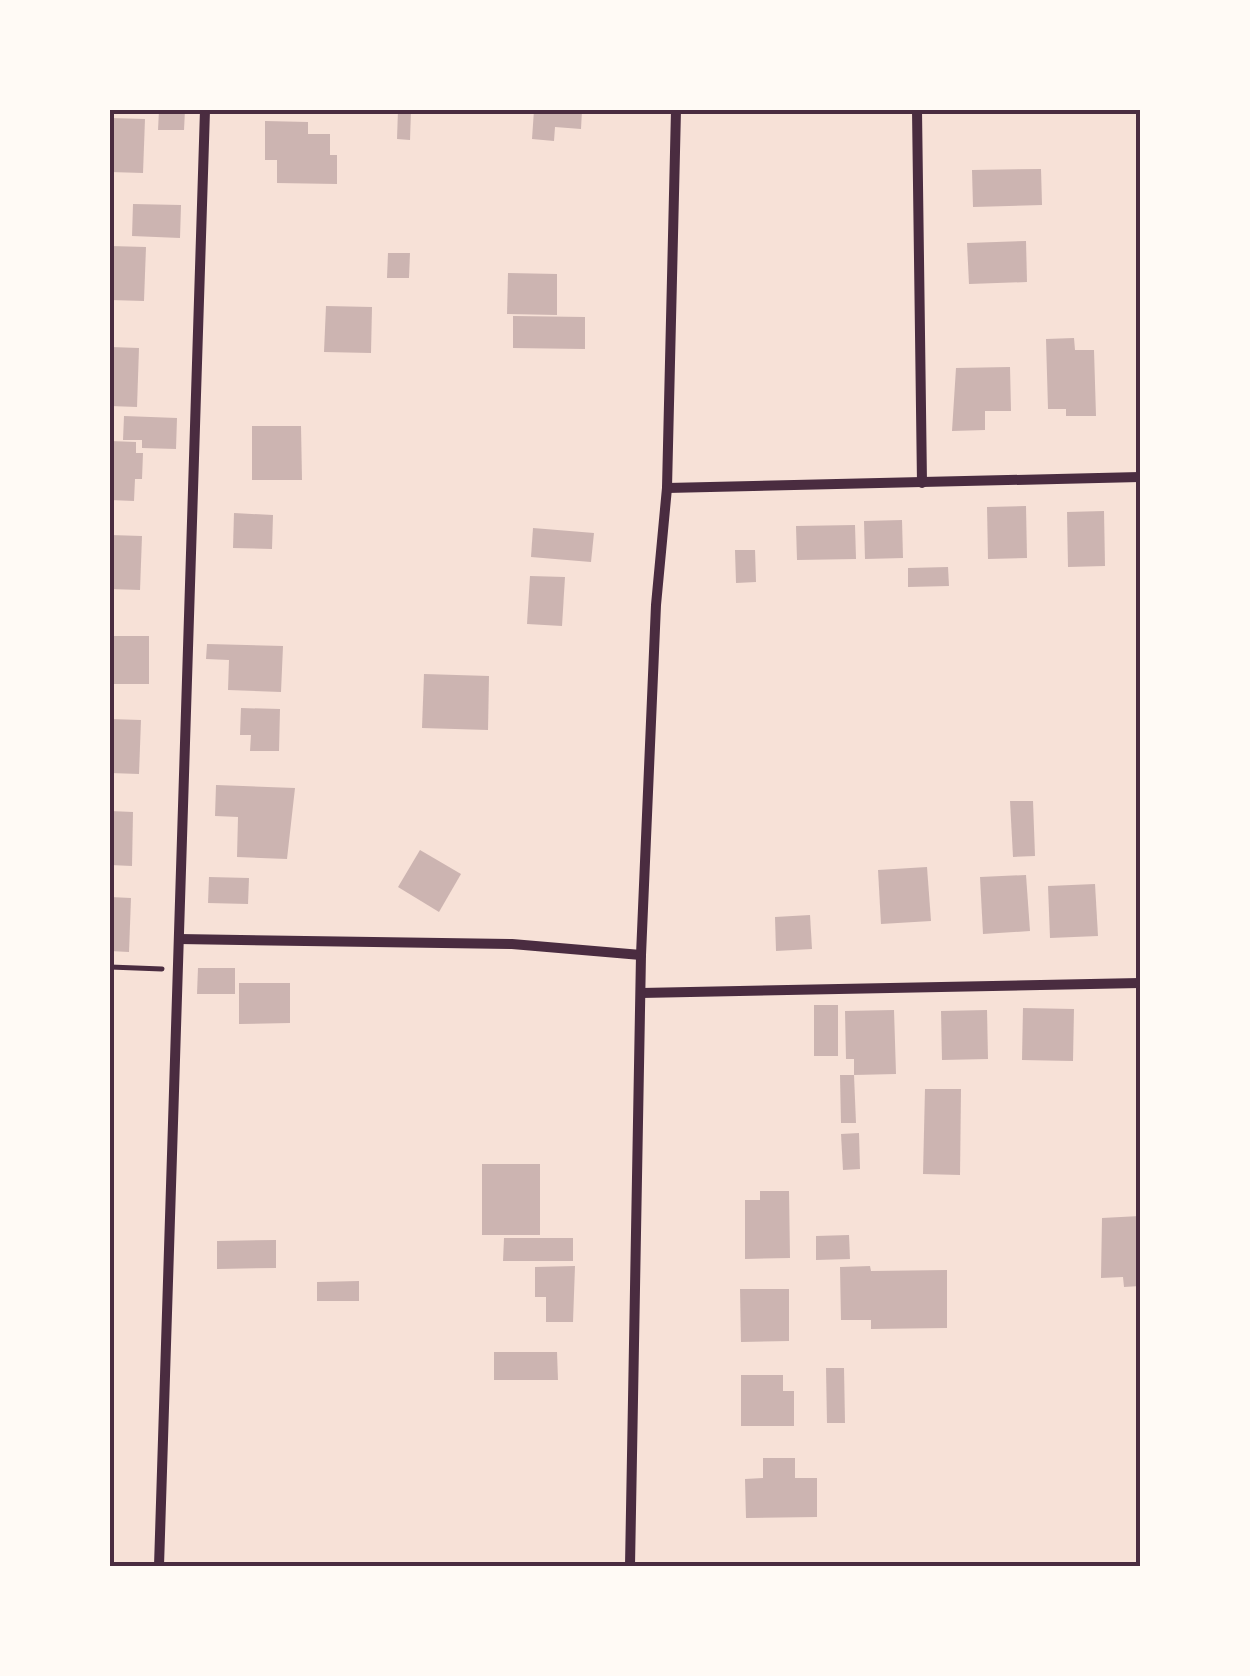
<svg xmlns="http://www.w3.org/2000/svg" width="1250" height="1676" viewBox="0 0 1250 1676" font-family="'Source Sans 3',sans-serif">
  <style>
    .building { fill: #ccb4b1 }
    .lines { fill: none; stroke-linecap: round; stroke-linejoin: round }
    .path { stroke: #4a2c40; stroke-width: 5 }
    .minor { stroke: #4a2c40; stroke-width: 10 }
    .neatline { fill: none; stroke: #4a2c40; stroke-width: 4 }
  </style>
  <rect width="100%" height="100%" fill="#f7e1d7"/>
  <g class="building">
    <path d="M159,110h26l-1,20h-26z"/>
    <path d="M398,110h13l-1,30 -13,-1z"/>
    <path d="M534,110h48l-1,19 -26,-2 -1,14 -22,-2z"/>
    <path d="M110,118l35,1 -2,54 -33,-1z"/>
    <path d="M265,121l43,1v12h22v21h7v29l-60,-1v-23h-12z"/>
    <path d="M1041,169l1,36 -69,2 -1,-37z"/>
    <path d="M133,204l48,1 -1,33 -48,-2z"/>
    <path d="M1026,241l1,41 -58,2 -2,-41z"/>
    <path d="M110,246l36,1 -2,54 -34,-1z"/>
    <path d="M388,253h22l-1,25h-22z"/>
    <path d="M508,273l49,1v41l-50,-1z"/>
    <path d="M326,306l46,1 -1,46 -47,-1z"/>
    <path d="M513,316l72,1v32l-72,-1z"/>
    <path d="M1074,338l1,12h19l2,66h-30v-7h-18l-2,-70z"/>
    <path d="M110,347l29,1 -2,59 -27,-1z"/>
    <path d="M1010,367l1,44h-26v19l-33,1 4,-63z"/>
    <path d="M124,416l53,2 -1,31 -34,-1v-8h-19z"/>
    <path d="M252,426h49l1,54h-50z"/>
    <path d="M110,441l26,1v11h7l-1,26h-7l-1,22 -24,-1z"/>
    <path d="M1026,506l1,52 -39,1 -1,-52z"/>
    <path d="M1104,511l1,55 -37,1 -1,-55z"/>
    <path d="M234,513l39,2 -1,34 -39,-1z"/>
    <path d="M902,520l1,38 -38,1 -1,-38z"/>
    <path d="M855,525l1,34 -59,1 -1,-34z"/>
    <path d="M533,528l61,5 -3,29 -60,-5z"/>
    <path d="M110,535l32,1 -2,54 -30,-1z"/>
    <path d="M735,550h20l1,32 -20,1z"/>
    <path d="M948,567l1,19 -41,1v-19z"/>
    <path d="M530,576l35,1 -3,49 -35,-2z"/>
    <rect x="110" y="636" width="39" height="48"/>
    <path d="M207,644l76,2 -2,46 -53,-2 1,-30 -23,-1z"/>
    <path d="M424,674l65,2 -1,54 -66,-2z"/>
    <path d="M241,708l39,1 -1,42h-29l1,-16h-11z"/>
    <path d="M110,719l31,1 -2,54 -29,-1z"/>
    <path d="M216,785l79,3 -8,71 -50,-2 1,-40 -23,-1z"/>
    <path d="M1010,801h23l2,55 -22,1z"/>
    <path d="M110,811l23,1 -1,54 -22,-1z"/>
    <path d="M420,850l41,24 -22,38 -41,-25z"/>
    <path d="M927,867l4,54 -50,3 -3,-54z"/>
    <path d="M1026,875l4,56 -47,3 -3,-57z"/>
    <path d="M209,877l40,1 -1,26 -40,-1z"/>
    <path d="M1095,884l3,52 -48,2 -2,-52z"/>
    <path d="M110,897l21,1 -2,54 -19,-1z"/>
    <path d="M810,915l2,34 -36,2 -1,-34z"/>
    <path d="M198,968h37v26h-38z"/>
    <path d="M239,983h51v40l-51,1z"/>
    <rect x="814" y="1005" width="24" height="51"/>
    <path d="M1023,1008l51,1 -1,52 -51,-1z"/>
    <path d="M894,1010l2,64 -42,1v-16h-8l-1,-48z"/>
    <path d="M987,1010l1,49 -46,1 -1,-49z"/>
    <path d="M840,1075h14l2,48h-15z"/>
    <path d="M925,1089h36l-1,86 -37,-1z"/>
    <path d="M859,1133l1,36 -17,1 -2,-36z"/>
    <rect x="482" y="1164" width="58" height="71"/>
    <path d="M760,1191h29l1,67 -45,1v-59h15z"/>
    <path d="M1140,1216v70l-16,1 -1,-10 -22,1 1,-60z"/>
    <path d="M849,1235l1,24 -34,1v-24z"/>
    <path d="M504,1238h69v23h-70z"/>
    <path d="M276,1240v28l-59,1v-28z"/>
    <path d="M575,1266l-2,56h-27v-25h-11v-30z"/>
    <path d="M870,1266l1,5 76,-1v58l-76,1v-9h-30l-1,-53z"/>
    <path d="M359,1281v20h-42v-19z"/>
    <path d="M740,1289h49v52l-48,1z"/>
    <path d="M494,1352h63l1,28h-64z"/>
    <path d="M826,1368h18l1,55h-18z"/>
    <path d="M741,1375h42v16h11v35h-53z"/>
    <path d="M763,1458h32v20h22v39l-71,1 -1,-39 18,-1z"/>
  </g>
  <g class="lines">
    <path class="path" d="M110,967l52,2"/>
    <g class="minor">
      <path d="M917,110l5,373"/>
      <path d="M667,488l473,-11"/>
      <path d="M179,939l333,5 129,11"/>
      <path d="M641,993l499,-10"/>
      <path d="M159,1566l46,-1456"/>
      <path d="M630,1566l11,-611 15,-350 11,-117 9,-378"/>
    </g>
  </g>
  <rect width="1250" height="1676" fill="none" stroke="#fffaf5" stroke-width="225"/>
  <rect x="112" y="112" width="1026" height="1452" class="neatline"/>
</svg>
